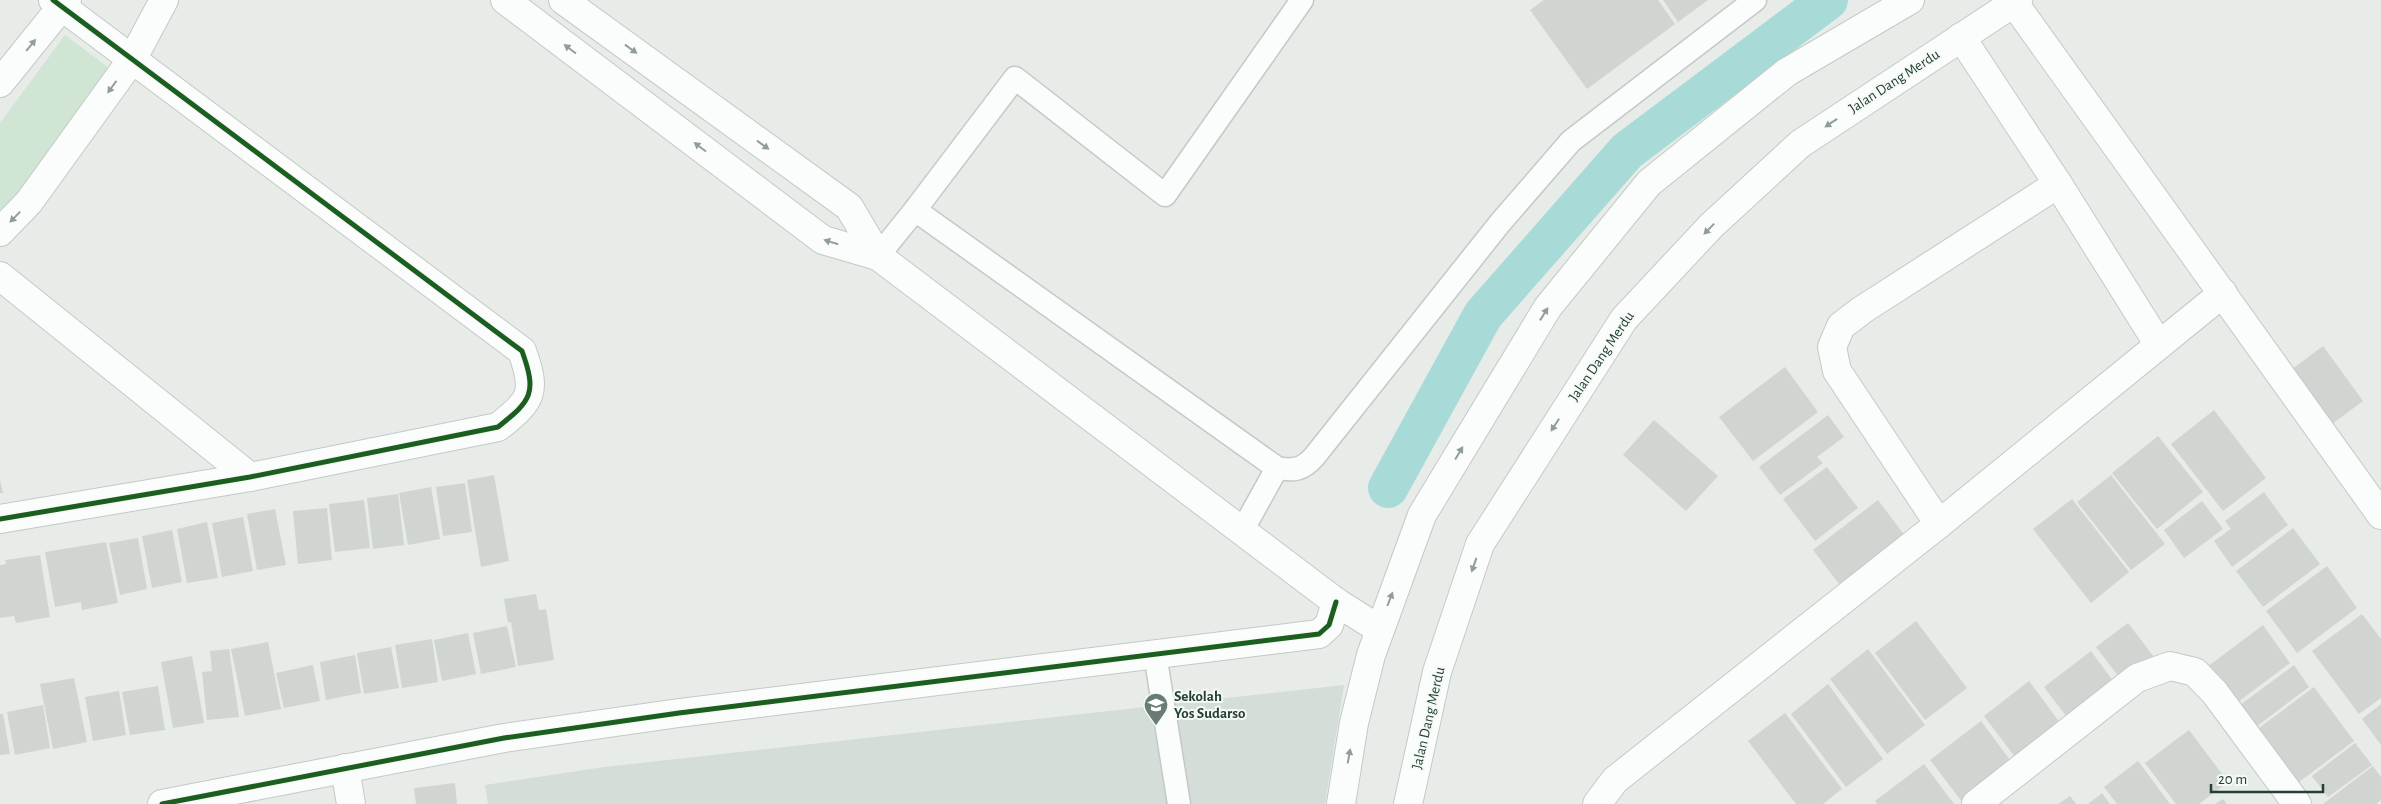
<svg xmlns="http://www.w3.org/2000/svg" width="2381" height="804" viewBox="0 0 2381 804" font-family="'Alegreya Sans',sans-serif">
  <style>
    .built { fill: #d5ddd8 }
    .green { fill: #d0e5d3 }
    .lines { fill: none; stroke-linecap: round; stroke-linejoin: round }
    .canal { stroke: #a8dad8; stroke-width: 40 }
    .building { fill: #d0d5d2 }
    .service-casing { stroke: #c4c9c6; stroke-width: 25 }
    .minor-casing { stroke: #c4c9c6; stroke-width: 30 }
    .secondary-casing { stroke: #c2cac6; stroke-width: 30 }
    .service { stroke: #fbfcfc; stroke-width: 22 }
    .minor { stroke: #fbfcfc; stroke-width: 28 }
    .secondary { stroke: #fbfcfc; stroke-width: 28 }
    .cycleway-casing { stroke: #f6faf7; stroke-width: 8 }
    .cycleway { stroke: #1b5e20; stroke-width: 5 }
    .oneway { fill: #909e98 }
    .labels { text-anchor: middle; stroke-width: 4; stroke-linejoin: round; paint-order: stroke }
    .street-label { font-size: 15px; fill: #244033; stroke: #f6faf7 }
    .poi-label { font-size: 15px; font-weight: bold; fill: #244033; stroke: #f6faf7; text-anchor: start }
  </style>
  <rect width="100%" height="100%" fill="#e7ece9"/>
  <path class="built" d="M1344,685l-19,119h-837l-3,-19 119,-18z"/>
  <path class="green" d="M65,35l48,36 -113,154v-102z"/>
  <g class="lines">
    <path class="canal" d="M1388,488l95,-173 144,-164 201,-151"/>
  </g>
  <g class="building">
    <path d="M1544,0h114l17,24 -88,65 -57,-79z"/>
    <path d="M1663,0h45l-30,22z"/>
    <path d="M2323,346l40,55 -35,26 -40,-55z"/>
    <path d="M1785,367l33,45 -65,49 -34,-44z"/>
    <path d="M2214,410l52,68 -43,33 -52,-67z"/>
    <path d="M1828,415l16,22 -27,20 6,6 -43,32 -21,-28z"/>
    <path d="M1654,420l64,56 -32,35 -63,-56z"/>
    <path d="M2158,436l45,56 -46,37 -45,-56z"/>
    <path d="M1827,467l31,41 -43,33 -32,-42z"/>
    <path d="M494,475l15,86 -28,6 -14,-87z"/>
    <path d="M2111,475l54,69 -34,26 -54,-68z"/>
    <path d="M0,480l3,13h-3z"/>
    <path d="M465,483l7,49 -29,4 -7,-49z"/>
    <path d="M431,487l9,52 -32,6 -9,-52z"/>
    <path d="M2264,492l24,33 -56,42 -18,-26 17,-12 -6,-8z"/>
    <path d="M398,494l6,51 -31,4 -6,-51z"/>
    <path d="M2072,499l57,73 -38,31 -58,-74z"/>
    <path d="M364,500l6,48 -35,4 -6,-48z"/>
    <path d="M1878,500l30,40 -65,49 -30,-39z"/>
    <path d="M2202,501l21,28 -39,29 -20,-28z"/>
    <path d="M327,508l5,52 -34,4 -5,-53z"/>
    <path d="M275,509l11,56 -29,5 -10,-56z"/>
    <path d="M243,517l10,54 -31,6 -10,-54z"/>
    <path d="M207,522l11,56 -31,5 -10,-54z"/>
    <path d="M2293,528l27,36 -57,43 -27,-36z"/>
    <path d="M172,530l10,52 -30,6 -10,-52z"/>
    <path d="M138,538l9,51 -27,6 -11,-52z"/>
    <path d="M106,542l12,61 -36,7 -1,-8 -26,5 -10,-55z"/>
    <path d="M40,555l10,62 -34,6 -2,-7 -14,2v-53l6,-1 -1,-4z"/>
    <path d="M2327,566l30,42 -60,45 -31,-42z"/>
    <path d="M536,594l3,16 7,-1 8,51 -36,6 -7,-44 -3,1 -4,-24z"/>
    <path d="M2362,614l19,25v59l-22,16 -47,-63z"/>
    <path d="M1916,621l51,67 -42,32 -50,-67z"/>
    <path d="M2128,623l26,34 -32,24 -26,-34z"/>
    <path d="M2263,625l27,38 -56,42 -27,-38z"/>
    <path d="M507,626l9,41 -35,7 -8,-41z"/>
    <path d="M468,633l8,41 -34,7 -8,-41z"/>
    <path d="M432,639l6,43 -36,6 -7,-43z"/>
    <path d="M268,642l13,67 -36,7 -14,-67z"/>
    <path d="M391,647l8,41 -35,6 -7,-41z"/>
    <path d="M229,649l10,68 -32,3 -5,-48 10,-1 -2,-20z"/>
    <path d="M1868,649l57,76 -38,29 -57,-75z"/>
    <path d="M2091,651l25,34 -46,36 -26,-34z"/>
    <path d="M355,655l6,38 -35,7 -6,-38z"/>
    <path d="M192,656l12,67 -31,5 -12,-66z"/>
    <path d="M313,665l7,36 -36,7 -8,-35z"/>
    <path d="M2294,665l15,22 -53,40 -16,-22z"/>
    <path d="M74,678l13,64 -34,7 -13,-65z"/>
    <path d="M2029,681l34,46 -45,34 -34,-45z"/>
    <path d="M1828,684l55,75 -37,28 -55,-73z"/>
    <path d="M158,686l7,44 -35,5 -8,-43z"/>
    <path d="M2314,687l40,54 -55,41 -40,-54z"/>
    <path d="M119,691l7,44 -33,6 -8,-44z"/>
    <path d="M2381,704v41l-19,-26z"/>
    <path d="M43,705l7,43 -35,7 -8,-43z"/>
    <path d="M1785,713l57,76 -19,15h-27l-48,-63z"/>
    <path d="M0,714h3l7,40 -10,1z"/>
    <path d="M1981,721l32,43 -50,39 -33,-43z"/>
    <path d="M2189,730l39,52 -29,22h-23l-31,-41z"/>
    <path d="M2355,743l17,22 -44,32 -16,-21z"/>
    <path d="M2138,761l32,43h-53l-13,-17z"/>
    <path d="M1924,764l30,40h-77l-2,-3z"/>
    <path d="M2373,766l8,11v23l-5,4h-53z"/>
    <path d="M455,783l2,21h-41l-2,-16z"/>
    <path d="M2102,793l8,11h-22z"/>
    <path d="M2070,796l6,8h-18z"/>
    <path d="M2223,799l4,5h-12z"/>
  </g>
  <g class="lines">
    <defs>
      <g id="service">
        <path d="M915,210l100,-132 150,117 137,-195"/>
        <path d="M878,256l37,-46 362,258c17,3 25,2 37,-11l186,-234 71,-82 184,-141"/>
        <path d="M1242,531l35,-63"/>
        <path d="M1155,654l24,150"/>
      </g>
      <g id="minor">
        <path d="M505,0l318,240 55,16 458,346 43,27"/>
        <path d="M563,0l286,207 29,49"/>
        <path d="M2014,3l367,512"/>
        <path d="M1961,37l97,147 101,161"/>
        <path d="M0,83l67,-83"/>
        <path d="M0,232l29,-30 104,-144 31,-58"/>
        <path d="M0,276l250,201"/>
        <path d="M0,519l250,-42 248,-50c34,-27 39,-34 24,-76l-469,-351"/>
        <path d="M1939,524l-102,-153 -5,-24 9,-21 21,-16 196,-126"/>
        <path d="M345,768l6,36"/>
        <path d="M162,804l342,-66 175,-25 640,-79 10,-9 7,-23"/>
        <path d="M1597,804l18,-24 324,-256 284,-231"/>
        <path d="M1976,804l161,-126 33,-12 25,6 20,21 82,111"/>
      </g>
      <g id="secondary">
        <path d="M1341,804l13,-81 17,-68 51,-140 126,-208 101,-124 138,-111 123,-72"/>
        <path d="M1408,804l29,-132 43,-128 144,-225 87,-93 89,-82 218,-144"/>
      </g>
    </defs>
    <use href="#service" class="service-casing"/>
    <use href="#minor" class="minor-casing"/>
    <use href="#secondary" class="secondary-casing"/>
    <use href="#service" class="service"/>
    <use href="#minor" class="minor"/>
    <use href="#secondary" class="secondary"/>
    <defs>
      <g id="cycleway">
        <path d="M0,519l250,-42 248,-50c34,-27 39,-34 24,-76l-469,-351"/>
        <path d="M162,804l342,-66 175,-25 640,-79 10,-9 7,-23"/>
      </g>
    </defs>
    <use href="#cycleway" class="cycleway-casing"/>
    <use href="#cycleway" class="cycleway"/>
  </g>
  <defs><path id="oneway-solid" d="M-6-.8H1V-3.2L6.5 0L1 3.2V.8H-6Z" transform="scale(1.25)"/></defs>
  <g class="oneway">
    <use href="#oneway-solid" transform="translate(31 45) rotate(-51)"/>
    <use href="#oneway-solid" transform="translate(570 49) rotate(-143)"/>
    <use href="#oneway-solid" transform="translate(631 49) rotate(36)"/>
    <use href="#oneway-solid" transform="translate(112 87) rotate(126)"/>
    <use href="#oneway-solid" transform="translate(1831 123) rotate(146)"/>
    <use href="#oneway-solid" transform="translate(763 145) rotate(36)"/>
    <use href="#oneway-solid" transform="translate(700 147) rotate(-143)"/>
    <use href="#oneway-solid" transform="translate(15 217) rotate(134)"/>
    <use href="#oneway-solid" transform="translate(1709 229) rotate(134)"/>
    <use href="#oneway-solid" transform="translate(831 242) rotate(-163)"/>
    <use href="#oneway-solid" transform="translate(1544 314) rotate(-58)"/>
    <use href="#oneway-solid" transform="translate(1555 425) rotate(123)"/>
    <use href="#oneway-solid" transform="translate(1459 453) rotate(-59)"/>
    <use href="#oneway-solid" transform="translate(1474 565) rotate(109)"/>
    <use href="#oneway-solid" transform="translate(1390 599) rotate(-69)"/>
    <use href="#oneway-solid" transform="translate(1349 756) rotate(-80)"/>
  </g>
  <defs>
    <symbol id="school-pin" viewBox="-11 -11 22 30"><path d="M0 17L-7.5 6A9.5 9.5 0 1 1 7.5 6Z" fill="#687c73" stroke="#f6faf7"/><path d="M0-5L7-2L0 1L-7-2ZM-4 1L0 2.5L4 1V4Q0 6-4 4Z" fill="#fff"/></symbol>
  </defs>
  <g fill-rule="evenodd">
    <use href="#school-pin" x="1142" y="691" width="28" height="38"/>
  </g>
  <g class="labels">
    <g class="street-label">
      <text transform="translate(1894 81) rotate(-33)" y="5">Jalan Dang Merdu</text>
      <text transform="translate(1601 356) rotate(-56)" y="5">Jalan Dang Merdu</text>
      <text transform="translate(1428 718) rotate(-77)" y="5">Jalan Dang Merdu</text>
    </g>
    <g class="poi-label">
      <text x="1174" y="701">Sekolah<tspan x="1174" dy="17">Yos Sudarso</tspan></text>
    </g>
  </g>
  <path d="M2211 784v8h112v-8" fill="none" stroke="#244033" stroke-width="2.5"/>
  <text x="2218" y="784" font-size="15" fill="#244033" stroke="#f6faf7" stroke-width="4" paint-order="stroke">20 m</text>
</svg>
